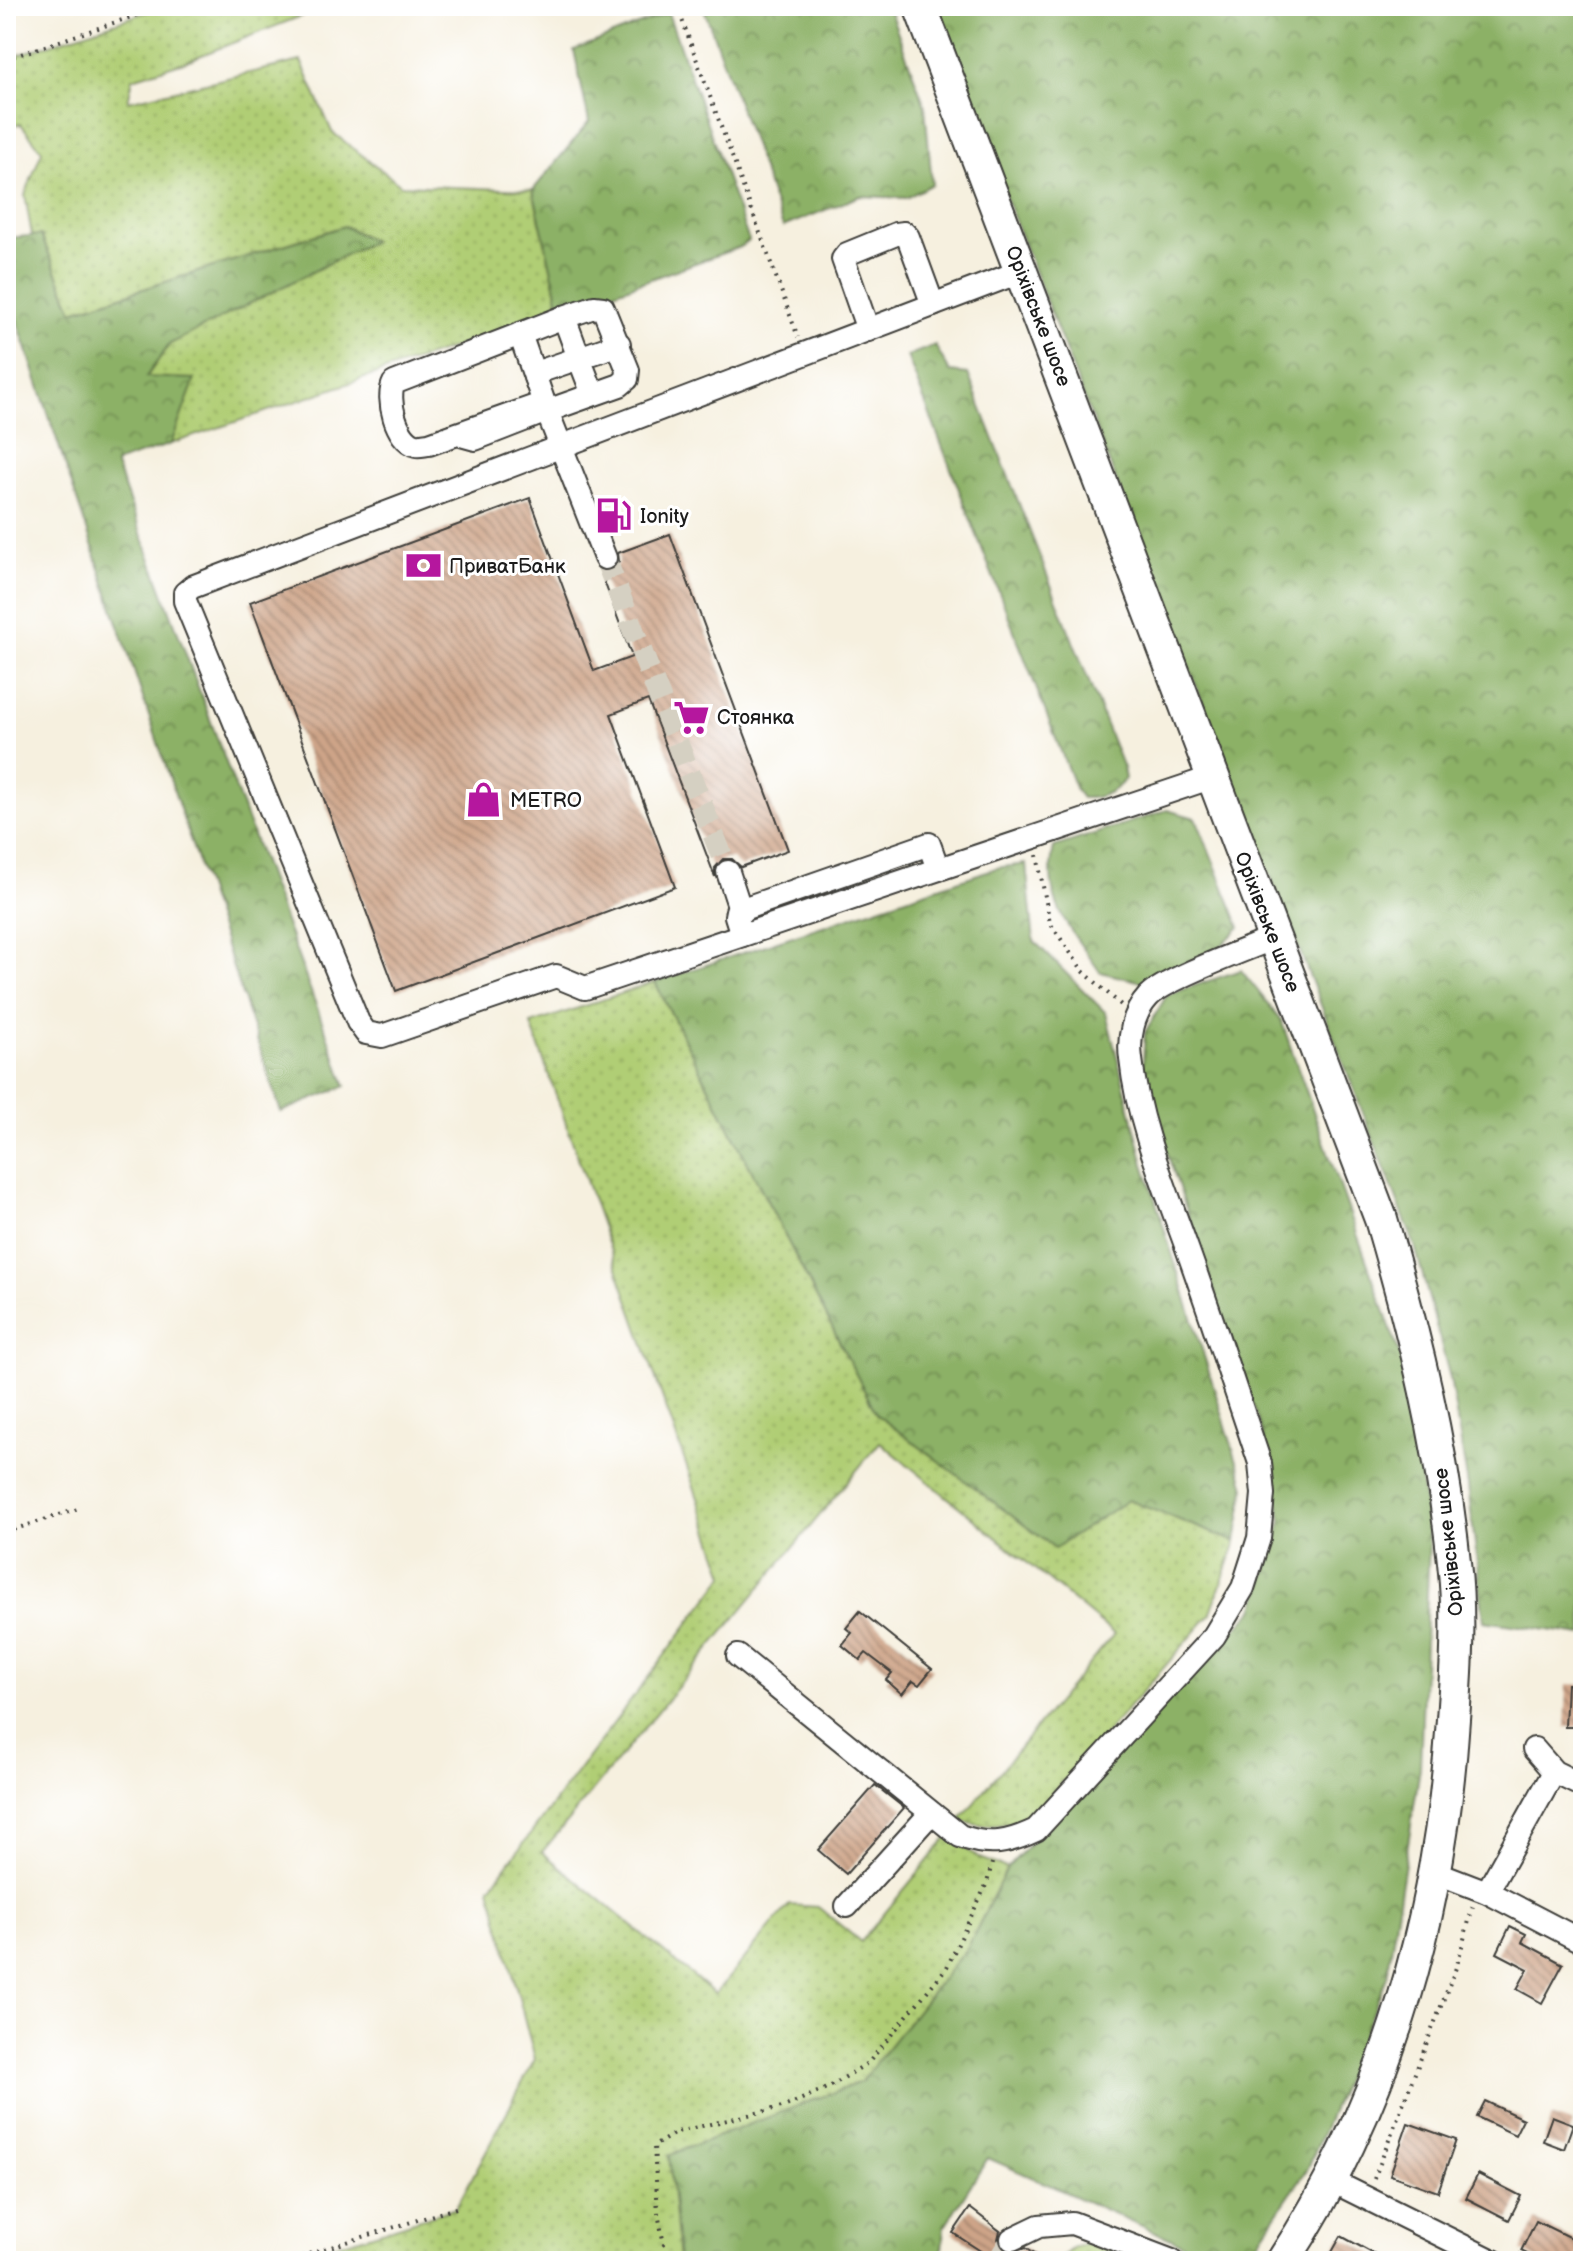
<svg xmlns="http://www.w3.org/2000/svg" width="1589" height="2267" viewBox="0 0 1589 2267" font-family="'Balsamiq Sans',sans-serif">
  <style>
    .grass { fill: url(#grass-dots); stroke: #667548; stroke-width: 2 }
    .forest { fill: url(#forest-crowns); stroke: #546641; stroke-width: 2 }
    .building { fill: url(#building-back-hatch) }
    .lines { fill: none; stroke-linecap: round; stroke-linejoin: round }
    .minor-tunnel { stroke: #d5d0c2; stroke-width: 22; stroke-dasharray: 22 11; stroke-linecap: butt }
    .minor-casing { stroke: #3d3c39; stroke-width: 26 }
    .highway-casing { stroke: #3d3c39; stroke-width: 36 }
    .path { stroke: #3d3c39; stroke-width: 4; stroke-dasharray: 2 6; stroke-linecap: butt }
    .minor { stroke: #fff; stroke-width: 22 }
    .highway { stroke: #fff; stroke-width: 32 }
    .labels { text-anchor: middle; stroke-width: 6; stroke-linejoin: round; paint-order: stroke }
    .street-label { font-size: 20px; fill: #1c1c1c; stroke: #fff }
    .poi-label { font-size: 20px; fill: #1c1c1c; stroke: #fff; text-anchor: start }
  </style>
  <defs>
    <pattern id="grass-dots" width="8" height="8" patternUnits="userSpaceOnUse" patternTransform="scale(2)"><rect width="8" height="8" fill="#b0ce74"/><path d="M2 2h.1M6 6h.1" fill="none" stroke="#97b064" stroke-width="1.8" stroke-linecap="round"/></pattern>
    <pattern id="forest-crowns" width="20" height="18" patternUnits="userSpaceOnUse" patternTransform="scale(2)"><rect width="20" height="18" fill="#8cb166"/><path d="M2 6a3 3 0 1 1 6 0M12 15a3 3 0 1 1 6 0" fill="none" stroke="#728f53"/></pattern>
    <pattern id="building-back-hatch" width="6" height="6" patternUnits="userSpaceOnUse" patternTransform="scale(2)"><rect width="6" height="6" fill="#cea488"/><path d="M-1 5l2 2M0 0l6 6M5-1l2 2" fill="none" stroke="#a6856e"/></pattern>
  </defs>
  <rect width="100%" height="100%" fill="#fff"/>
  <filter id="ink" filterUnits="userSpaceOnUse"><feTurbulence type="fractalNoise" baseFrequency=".0125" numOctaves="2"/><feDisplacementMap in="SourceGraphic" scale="16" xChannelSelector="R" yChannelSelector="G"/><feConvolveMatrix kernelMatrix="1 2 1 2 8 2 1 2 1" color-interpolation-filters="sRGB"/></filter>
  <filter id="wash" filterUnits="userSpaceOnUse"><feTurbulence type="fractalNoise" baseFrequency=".006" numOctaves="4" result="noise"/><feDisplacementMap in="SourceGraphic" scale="32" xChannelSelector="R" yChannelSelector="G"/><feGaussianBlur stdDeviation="1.8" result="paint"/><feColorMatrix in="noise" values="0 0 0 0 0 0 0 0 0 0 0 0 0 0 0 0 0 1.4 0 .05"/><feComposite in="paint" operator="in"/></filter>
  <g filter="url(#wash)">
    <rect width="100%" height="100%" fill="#f6f0df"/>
    <g class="grass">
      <path d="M164,6h163l-143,56 -51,16 -5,23 173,-40 31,71 69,53 132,5 28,121 -390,133 23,-64 -48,-2 23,-34 203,-103 -28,-15 -271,85 -32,-76 -9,1 -7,-41 17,-44 -21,-27 -15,1v-66z"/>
      <path d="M655,982l222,433 251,85 108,42 -26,73 -182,207 -44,4 -25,-5 155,-187 -234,-192 -338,410 173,142 74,-89 29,2 43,35 87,-106 31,22 28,10 -38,77 -108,137 -191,73 9,106h-393l170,-53 79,-149 -45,-171 235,-313 -194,-551z"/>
      <path d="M1092,2242h11l45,19h-90l14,-13z"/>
    </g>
    <g class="forest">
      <path d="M703,6h185l37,100 7,78 -26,14 -46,-2 -77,31z"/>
      <path d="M931,6h652v1629l-99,-14 -16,-135 -18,-108 -35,-132z"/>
      <path d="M668,13l81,228 -9,6 -179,64 -28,-121 56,-68 -15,-72z"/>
      <path d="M344,226l29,15 -203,103 -24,33 49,2 -24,65 -56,19 231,623 -65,26 -275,-825v-49l35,-3 32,76z"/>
      <path d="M935,345l15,27 18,2 155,394 2,11c-9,13 -27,20 -43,19l-6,-8 -169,-434z"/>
      <path d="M1167,810l29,8 44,109 -24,24 -74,31 -42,-10c-28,-41 -59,-71 -46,-125z"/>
      <path d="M1026,864l8,77 72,72 38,151 101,323 -9,55 -108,-42 -73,48 -178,-133 -222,-433 341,-114z"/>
      <path d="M1241,970l40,50 129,363 19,161 -9,224 -33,209 -79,191 -59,87 -28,6 -233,-103 -44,69 -3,34h-262l-10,-106 192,-73 108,-137 38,-77 247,-258 28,-90 -21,-92 -119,-349 3,-47 22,-37z"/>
    </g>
    <g id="blocks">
      <g class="building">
        <path d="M530,498l64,173 38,-14 -32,-87 9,1 6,-4 4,-6 -1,-8 52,-19 118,316 -47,17 -9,-8h-9l-8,9v9l-67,-177 -37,14 64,173 -279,104 -146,-389z"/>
        <path d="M860,1611l72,58 -13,16 -6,-4 -11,13 -16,-14 6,-7 -26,-20 -6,7 -18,-15 10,-12 -6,-5z"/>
        <path d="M1567,1684l16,1v42h-18z"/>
        <path d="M875,1785l29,23 -58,66 -28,-24z"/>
        <path d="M1510,1926l16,8 -4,8 41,22 -21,39 -25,-14 11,-20 -31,-16z"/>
        <path d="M1485,2101l38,18 -8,16 -38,-18z"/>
        <path d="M1552,2116l21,8 -9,25 -21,-8z"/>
        <path d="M1408,2123l48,17 -18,52 -48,-17z"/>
        <path d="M1478,2174l43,22 -12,24 -43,-22z"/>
        <path d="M970,2208l30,23 -2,8 6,11 8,3 13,-5 19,13h-48l-43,-28z"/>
        <path d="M1536,2221l47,23 -8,17h-34l-20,-10z"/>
        <path d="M1341,2236l46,25h-60z"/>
      </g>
    </g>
  </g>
  <g filter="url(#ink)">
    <use href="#blocks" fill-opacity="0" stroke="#3d3c39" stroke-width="2"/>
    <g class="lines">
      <g class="minor-tunnel">
        <path d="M605,558l123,314"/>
        <path d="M998,2261l14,-22"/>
      </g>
      <defs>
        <g id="minor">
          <path d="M1022,271l-830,316 -7,6v8l173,421 8,11 16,3 174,-60 29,12 628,-211"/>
          <path d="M564,317l15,41 40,-14"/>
          <path d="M868,330l-25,-71 4,-5 49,-20 8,-1 4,4 25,68"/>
          <path d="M520,334l15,43"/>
          <path d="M544,403l-9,-26 6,-6 38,-13 14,36"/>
          <path d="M457,434l18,5 72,-28 -3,-8 -115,41c-4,0 -9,2 -13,1 -20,-5 -30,-47 -22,-62l170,-66 30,-10 9,1 25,62 -1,9 -7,6 -73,26 58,147"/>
          <path d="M728,872l13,40"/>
          <path d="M742,935l-6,-19 1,-5 192,-67 9,25"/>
          <path d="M738,1656l222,180c30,11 48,7 76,-6l178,-194 29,-48 16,-50 4,-44 -3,-31c-24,-71 -47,-142 -72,-212 -22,-62 -50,-126 -57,-192 -3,-21 2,-46 17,-62 16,-18 100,-48 126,-59"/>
          <path d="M1534,1749l20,23 29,14"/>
          <path d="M1435,1872l52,20 96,50"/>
          <path d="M1487,1892l67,-120"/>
          <path d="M847,1906l84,-93"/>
          <path d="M1330,2180l163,81"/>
          <path d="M1012,2239l27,-13 33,-3 100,38"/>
        </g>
        <path id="highway" d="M920,6l461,1213c33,113 61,226 73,343 6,52 3,104 -1,157 -12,191 -64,381 -170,542"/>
      </defs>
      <use href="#minor" class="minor-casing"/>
      <use href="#highway" class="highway-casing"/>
      <g class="path">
        <path d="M677,6l121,331"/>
        <path d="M6,59l158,-53"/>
        <path d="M1037,855l13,68 33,48 38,34"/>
        <path d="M6,1532l72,-23"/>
        <path d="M1374,2179l83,-214 16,-59"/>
        <path d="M286,2261l170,-53"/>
        <path d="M667,2261l-9,-48 -4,-67 23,-14 109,-26 45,-20 38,-24 78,-95 40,-84 5,-20"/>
      </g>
      <use href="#minor" class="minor"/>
      <use href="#highway" class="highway"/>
    </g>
  </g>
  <defs>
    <symbol id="fuel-bare" viewBox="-9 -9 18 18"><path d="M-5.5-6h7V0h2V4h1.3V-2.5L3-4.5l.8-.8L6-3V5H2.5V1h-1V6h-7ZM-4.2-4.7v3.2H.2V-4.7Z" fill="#b5179e" stroke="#fff" stroke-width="2.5" paint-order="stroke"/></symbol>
    <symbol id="bank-bare" viewBox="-9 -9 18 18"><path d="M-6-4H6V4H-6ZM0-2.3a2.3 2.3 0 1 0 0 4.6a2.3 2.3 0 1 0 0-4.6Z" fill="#b5179e" stroke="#fff" stroke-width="2.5" paint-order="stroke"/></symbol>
    <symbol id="supermarket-bare" viewBox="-9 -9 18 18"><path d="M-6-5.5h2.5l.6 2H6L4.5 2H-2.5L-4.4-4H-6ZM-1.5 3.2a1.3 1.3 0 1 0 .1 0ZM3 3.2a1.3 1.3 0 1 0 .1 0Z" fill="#b5179e" stroke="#fff" stroke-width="2.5" paint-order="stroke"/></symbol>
    <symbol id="shop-bare" viewBox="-9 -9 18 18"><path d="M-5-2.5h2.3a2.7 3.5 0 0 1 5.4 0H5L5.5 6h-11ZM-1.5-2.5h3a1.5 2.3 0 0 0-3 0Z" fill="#b5179e" stroke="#fff" stroke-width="2.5" paint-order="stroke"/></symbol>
  </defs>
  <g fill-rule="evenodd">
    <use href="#fuel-bare" x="588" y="490" width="51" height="51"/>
    <use href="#bank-bare" x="398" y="540" width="51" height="51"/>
    <use href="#supermarket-bare" x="666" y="692" width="51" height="51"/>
    <use href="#shop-bare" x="458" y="774" width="51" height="51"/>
  </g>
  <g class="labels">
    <g class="street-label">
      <text transform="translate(1039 316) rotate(69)" y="7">Оріхівське шосе</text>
      <text transform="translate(1268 922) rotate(69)" y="7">Оріхівське шосе</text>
      <text transform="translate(1448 1542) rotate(-96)" y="7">Оріхівське шосе</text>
    </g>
    <g class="poi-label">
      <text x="640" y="523">Ionity</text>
      <text x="449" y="573">ПриватБанк</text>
      <text x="717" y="724">Стоянка</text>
      <text x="510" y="807">METRO</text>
    </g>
  </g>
  <rect width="1589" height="2267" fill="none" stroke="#fff" stroke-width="32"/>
</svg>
